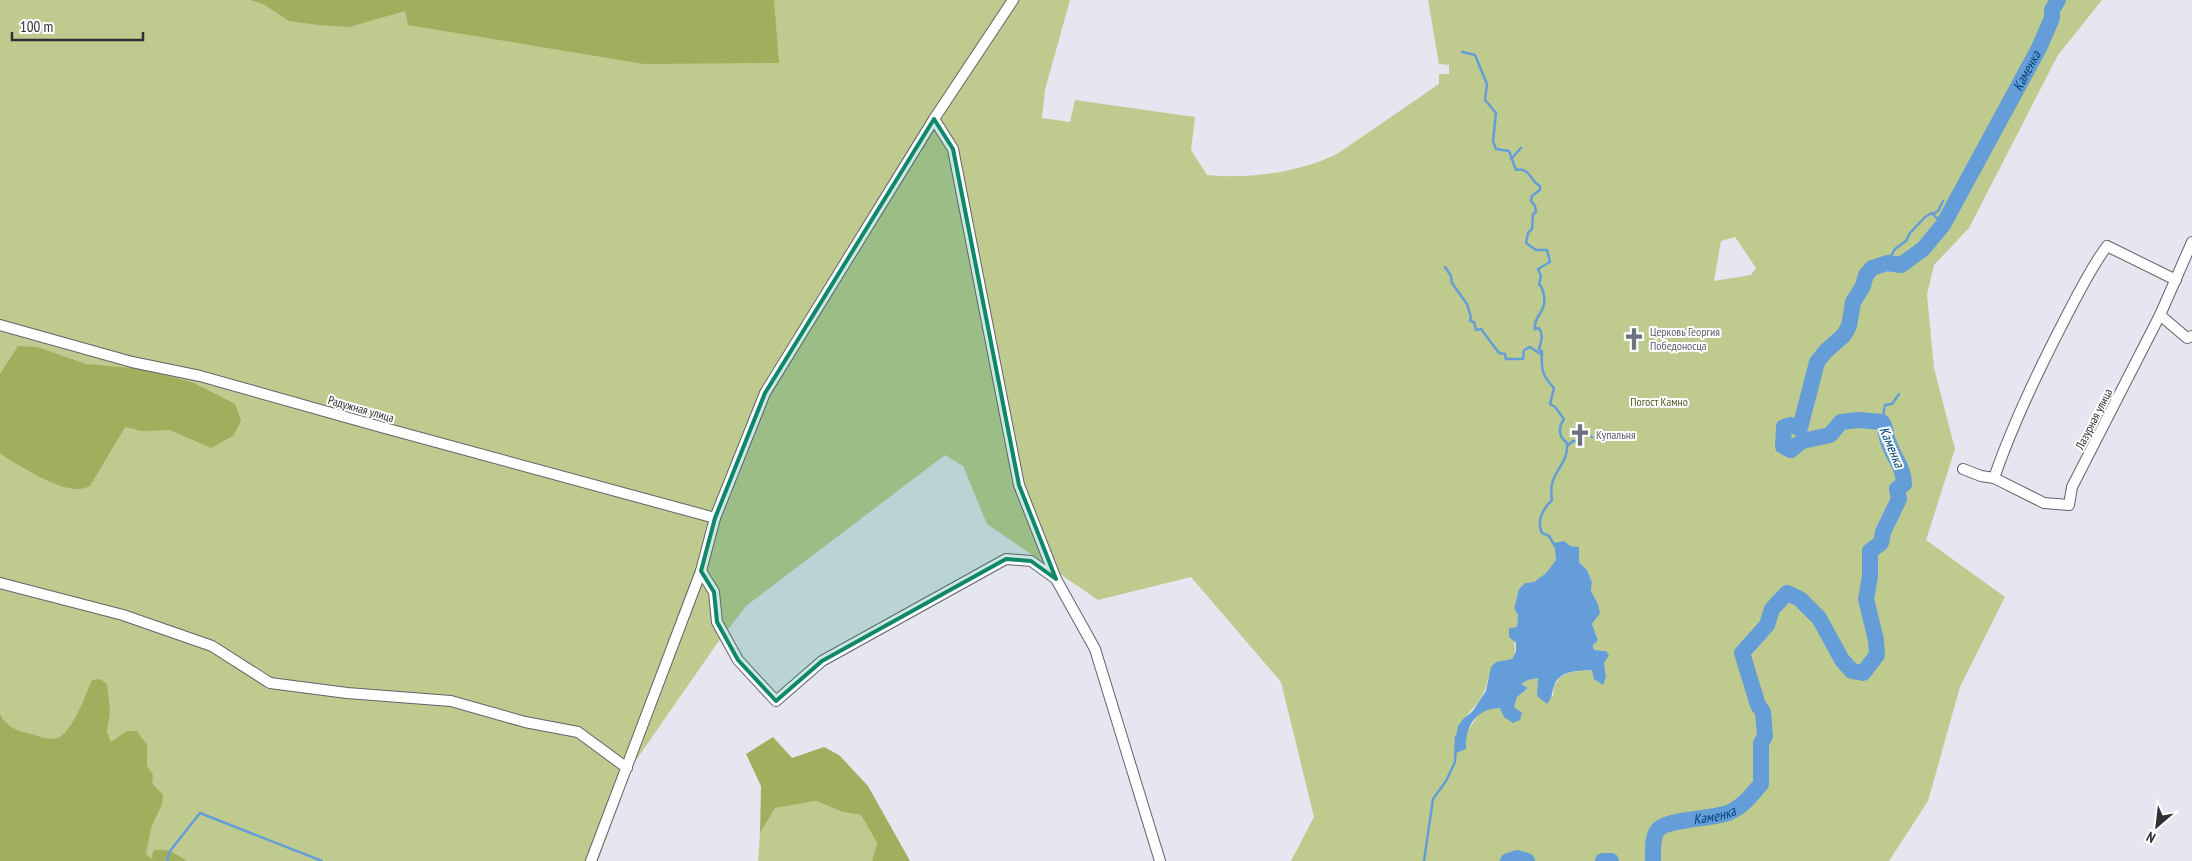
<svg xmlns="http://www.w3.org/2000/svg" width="2192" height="861" viewBox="0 0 2192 861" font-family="'PT Sans Narrow',sans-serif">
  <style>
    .green { fill: #bfcb8e; fill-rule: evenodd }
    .forest { fill: #a0ae5e }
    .water { fill: #649dd7 }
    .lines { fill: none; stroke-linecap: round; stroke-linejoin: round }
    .stream { stroke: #649dd7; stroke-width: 2.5 }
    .river { stroke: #649dd7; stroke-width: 16 }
    .minor-casing { stroke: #62626a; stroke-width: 12 }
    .minor { stroke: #fff; stroke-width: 10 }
    .marked { fill: #0f8869; fill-opacity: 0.2; stroke: #0f8869; stroke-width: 4; stroke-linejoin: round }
    .labels { text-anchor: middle; stroke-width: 4; stroke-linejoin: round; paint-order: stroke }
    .worship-label { font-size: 12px; fill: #5b616d; stroke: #fff; text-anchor: start }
    .park-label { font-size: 12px; fill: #545d23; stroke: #fff }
    .street-label { font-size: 12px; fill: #303034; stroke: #fff }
    .water-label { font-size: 14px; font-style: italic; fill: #004379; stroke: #fff }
  </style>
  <rect width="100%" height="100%" fill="#e5e6f0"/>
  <g class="green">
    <path d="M0,0h1070l-25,90 -3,28 28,4 5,-22 120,17 -4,33 16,25c42,4 91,-2 130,-21l102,-70v-10h10v-9l-10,-1 -11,-64h674l-44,55 -89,173 -35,37 -7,30 7,73 21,81 -29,91 79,57 -45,90 -32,114 -39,60h-598l23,-44 -33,-135 -90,-105 -93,23 -111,-76 -24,-58 -18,-11 -199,151 -30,39 -82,118 -36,98h-598zM1735,237l21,31 -5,7 -37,6 7,-40zM1554,543l16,3 8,8 1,8 8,8 5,12 -1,9 7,13 -2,13 -4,7 6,15 -5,6 1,5 12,1 -2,12 2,14 -14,-7 -21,2 -11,5 -6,9 -1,11 -15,-11v-8l-10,2 -7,4 7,4 -11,9 -3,10 -23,1 -12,6 -22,33c-3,-33 27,-37 31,-69 23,-18 35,-19 21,-50l8,-1 1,-12 -4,-7 5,-19 6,-6 9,-1 12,-9 10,-13z"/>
    <path d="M816,801l27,11 18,3 16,28 -5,18h-114l2,-28 14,-25z"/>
  </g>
  <g class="forest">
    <path d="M250,0h524l5,63 -135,1 -236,-39 -3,-14 -56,16 -31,-2 -29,-4 -26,-17z"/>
    <path d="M18,346l19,1 49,17 58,5 50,14 41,21 6,17 -8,15 -22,12 -41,-18 -28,1 -17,-4 -35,59c-23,12 -61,-16 -82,-27l-8,-6v-79z"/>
    <path d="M100,679l7,5 3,27 -3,21 4,10 16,-11h10l10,14v21l6,9 -1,8 11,12 -1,9 -11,24 -5,26 6,5 1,-8c14,-4 23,3 34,10h-187v-147c6,13 17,17 31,20 7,2 15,5 22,5 18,0 32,-44 39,-59z"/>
    <path d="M773,737l19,21 32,-11 15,8 29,31 42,75h-38l5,-18 -16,-28 -18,-3 -27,-11 -41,7 -15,25 1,-47 -15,-32z"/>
  </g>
  <path class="water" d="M1564,541l6,5 9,1v15l8,8 5,12 -1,9 7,13 2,9 -8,11 6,16 -5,5 1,5 12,1 3,4 -5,8 2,14 -3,8 -9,-6 -2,-9c-14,1 -33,0 -38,16 -3,8 -1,11 -7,18l-10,-8 1,-18 -10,2 -7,4 7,4 -11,9 -3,10 8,6 -2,7 -7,3 -9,-6 -4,-9c-25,1 -35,19 -34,41l-10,4v-17l2,-10 5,-7 9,-7 14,-21 5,-24 5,-5 16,-3 4,-8v-8l-7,-6v-9l8,-1 1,-12 -4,-7 5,-19 6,-6 9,-1 12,-9 10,-13 -2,-17z"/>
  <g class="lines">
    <g class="stream">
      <path d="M1462,52l13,3 12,29 -2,16 11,13 -3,28 3,8 13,2 7,19c14,-3 14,11 24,16v4l-8,6 -1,5 4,5 1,6 -3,2 -1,15 -4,4 -2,10 10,7h11l3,12 -12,7 3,7 -2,9 2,1c11,26 -8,27 -6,43l4,-1c5,8 2,13 0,21l3,3c-1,16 0,24 12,36l-4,16 5,3 9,12c-6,9 -6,17 3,24 2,24 -20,28 -15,57 -9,9 -16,20 -10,33l7,3 6,10"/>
      <path d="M1511,159l10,-11"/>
      <path d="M1933,214l5,-3 5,-10"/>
      <path d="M1887,263l8,-14 11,-8 4,-8 15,-16 7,-4 11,12"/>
      <path d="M1445,267l6,9 1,7 15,21 4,13 -1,4 4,1 2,8 5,-1 18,24 6,1 1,5h17l1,-9 6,-3 12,8"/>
      <path d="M1882,422l3,-17 7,-1 7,-10"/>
      <path d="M1590,436l2,1"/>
      <path d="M1567,446l6,-5h5l3,-6 6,1"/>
      <path d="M167,861l3,-10 30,-38 122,48"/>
      <path d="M1424,861l9,-62 13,-18 9,-19 1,-25"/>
    </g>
    <g class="river">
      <path d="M1508,861l9,-3 10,3"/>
      <path d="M1603,861h8"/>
      <path id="s1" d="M1653,861c0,-9 -1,-22 4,-30 8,-13 57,-11 73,-19 13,-5 22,-18 31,-28v-41l4,-7 -2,-24 -5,-7 -16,-52 25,-28 5,-16 15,-16 13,6 19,19 23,42 10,11 11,2 14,-18 -1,-15 -10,-41 4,-23v-25l11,-8 2,-11 16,-33 -2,-10 7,-5c0,-17 -11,-27 -16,-43 -3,-7 -1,-12 -6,-19l-24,-2 -17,2 -11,13 -28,6 -11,9 -8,-4 1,-19 6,-2 10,3 17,-66 9,-11 18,-16 5,-9 4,-24 10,-16 3,-11 6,-7 15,-5 14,2 22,-16 20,-24 96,-177 13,-30v-8l6,-10"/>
    </g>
    <defs>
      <g id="minor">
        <path d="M934,119l19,30 66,336 37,94 39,70 65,212"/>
        <path d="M2160,315l27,23 5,-2"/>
        <path d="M0,325l132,37 68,14 181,51 334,91"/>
        <path d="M1963,469l18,7 13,2 50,25 25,2 3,-18 88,-172 32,-73"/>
        <path d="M1994,478c19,-55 44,-107 71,-159 13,-25 25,-50 42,-73l69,34"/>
        <path d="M701,571l13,21 3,30 21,38 38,41 46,-40 184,-102 25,2 25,18"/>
        <path d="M0,583l123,32 89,31 58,37 77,10 104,8 74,21 53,10 49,36"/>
        <path d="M591,861l110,-290 14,-53 50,-125 169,-274 79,-119"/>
      </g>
    </defs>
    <use href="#minor" class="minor-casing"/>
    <use href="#minor" class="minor"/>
  </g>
  <path class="marked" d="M934,119l19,30 66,336 37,94 -25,-18 -25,-2 -184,102 -46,40 -38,-41 -21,-38 -3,-30 -13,-21 14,-53 50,-125z"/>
  <defs>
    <symbol id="church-bare" viewBox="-9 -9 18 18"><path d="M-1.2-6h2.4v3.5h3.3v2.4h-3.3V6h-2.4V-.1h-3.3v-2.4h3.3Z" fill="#6b7280" stroke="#fff" stroke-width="2.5" paint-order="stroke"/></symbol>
  </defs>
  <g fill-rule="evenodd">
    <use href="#church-bare" x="1618" y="323" width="32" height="32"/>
    <use href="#church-bare" x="1564" y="419" width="32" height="32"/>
  </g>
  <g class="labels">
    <g class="worship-label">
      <text x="1650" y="336">Церковь Георгия<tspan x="1650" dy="14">Победоносца</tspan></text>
      <text x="1596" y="439">Купальня</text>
    </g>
    <g class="park-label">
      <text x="1659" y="406">Погост Камно</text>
    </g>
    <g class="street-label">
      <text transform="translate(361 409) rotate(16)" y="4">Радужная улица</text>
      <text transform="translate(2094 419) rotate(-63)" y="4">Лазурная улица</text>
    </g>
    <g class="water-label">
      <text dy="5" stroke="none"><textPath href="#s1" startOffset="1342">Каменка</textPath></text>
      <text transform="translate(1892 447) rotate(67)" y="5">Каменка</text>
      <text dy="5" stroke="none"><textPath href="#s1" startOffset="91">Каменка</textPath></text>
    </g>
  </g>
  <g transform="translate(2157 826) rotate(208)" stroke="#ffffff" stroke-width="4" paint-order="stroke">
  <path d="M0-4L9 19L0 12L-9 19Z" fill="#303034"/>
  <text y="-8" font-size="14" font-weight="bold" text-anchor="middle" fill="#303034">N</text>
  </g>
  <path d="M12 32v8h131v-8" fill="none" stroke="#303034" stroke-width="2.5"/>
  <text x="20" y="32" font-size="15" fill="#303034" stroke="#ffffff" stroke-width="4" paint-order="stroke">100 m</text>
</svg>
